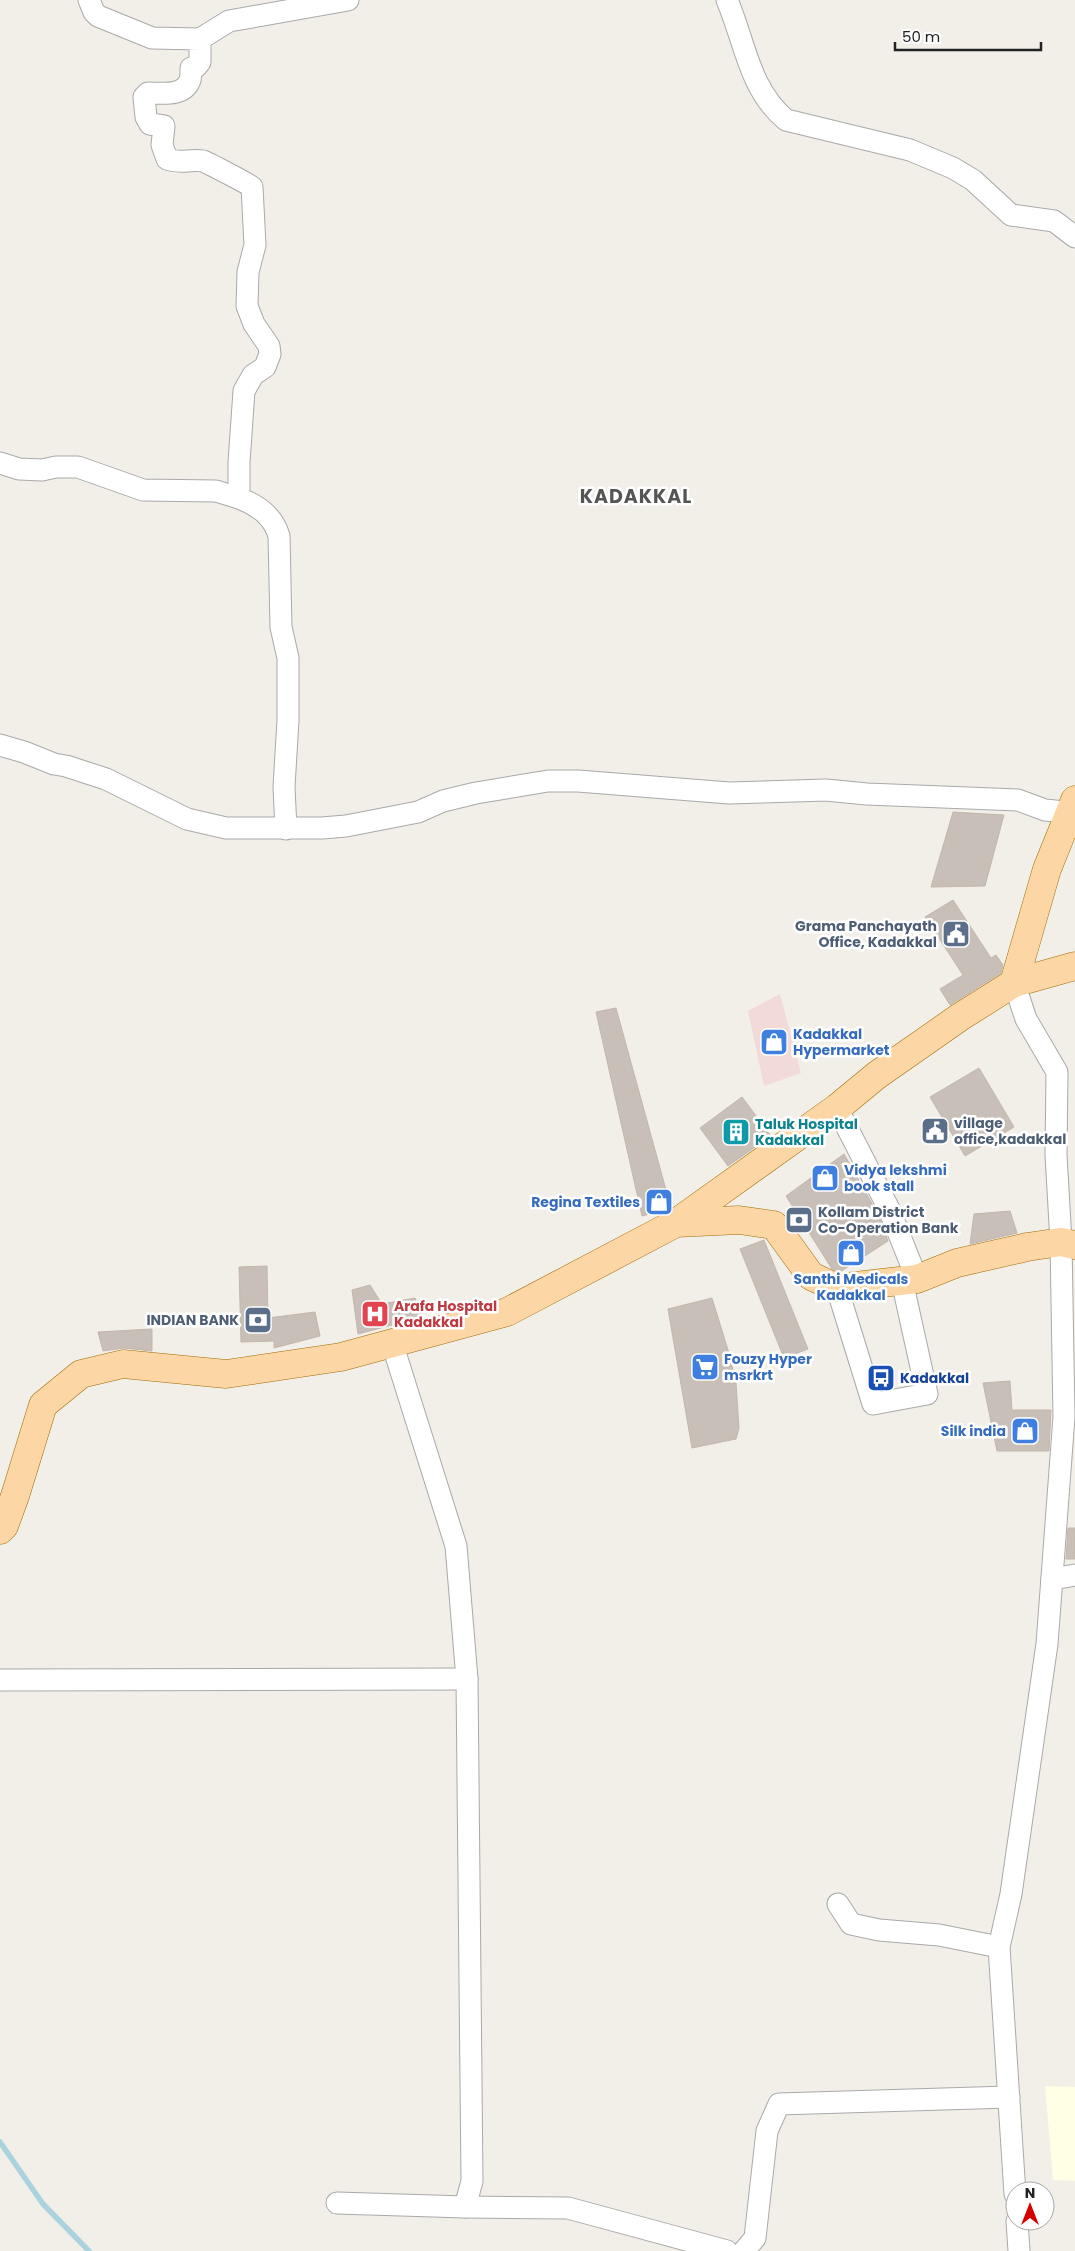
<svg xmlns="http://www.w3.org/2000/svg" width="1075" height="2251" viewBox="0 0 1075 2251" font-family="Poppins,sans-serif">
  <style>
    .commercial { fill: #f2dad9 }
    .education { fill: #ffffe5 }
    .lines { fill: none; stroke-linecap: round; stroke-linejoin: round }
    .stream { stroke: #aad3df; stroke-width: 5.5 }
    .building { fill: #c7bfb8; stroke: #c4b6ab }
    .minor-casing { stroke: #a9a9a9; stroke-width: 23 }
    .major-casing { stroke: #a06b00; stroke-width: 29 }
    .minor { stroke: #fff; stroke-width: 21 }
    .major { stroke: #fcd6a4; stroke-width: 28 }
    .labels { text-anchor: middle; stroke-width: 5; stroke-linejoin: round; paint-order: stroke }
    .service-label { font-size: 14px; font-weight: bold; fill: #4e5e75; stroke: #fff; text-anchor: end }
    .shop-label { font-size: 14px; font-weight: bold; fill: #366cbe; stroke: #fff; text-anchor: start }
    .culture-label { font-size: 14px; font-weight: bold; fill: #0d838f; stroke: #fff; text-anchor: start }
    .health-label { font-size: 14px; font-weight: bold; fill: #be3a42; stroke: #fff; text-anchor: start }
    .transit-label { font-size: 14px; font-weight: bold; fill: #164399; stroke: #fff; text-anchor: start }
    .district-label { font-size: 19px; font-weight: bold; letter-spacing: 1px; fill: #555; stroke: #fff }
  </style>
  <rect width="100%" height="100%" fill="#f2efe9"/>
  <path class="commercial" d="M780,994l21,79 -37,13 -16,-75z"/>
  <path class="education" d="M1045,2086l30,1v94l-22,-1z"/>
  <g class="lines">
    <path class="stream" d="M0,2142l43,62 46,47"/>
  </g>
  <g class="building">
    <path d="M953,812l51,3 -19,71 -54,1z"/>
    <path d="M953,900l38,58 5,-3 7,10 -2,8 -51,32 -10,-16 23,-14 -38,-58z"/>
    <path d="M616,1008l55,200 -29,8 -46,-204z"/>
    <path d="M979,1068l35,59 -49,29 -35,-59z"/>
    <path d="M742,1097l29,39 -43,30 -28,-38z"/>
    <path d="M844,1154l34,60 10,27 -48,31 -8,-3 -46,-73z"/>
    <path d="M1010,1211l7,22 -47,11 4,-30z"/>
    <path d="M764,1240l44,109 -24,9 -44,-109z"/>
    <path d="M267,1266l1,52 47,-6 5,24 -46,12v-7l-33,1 -2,-75z"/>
    <path d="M370,1285l12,19 33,-6 7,19 -64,17 -6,-44z"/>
    <path d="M712,1298l16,52 8,33 3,45 -3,11 -44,9 -24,-139z"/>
    <path d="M152,1329v22l-28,-3 -21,3 -5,-19z"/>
    <path d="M1010,1381l2,29h39l-2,41h-52l-14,-68z"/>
    <path d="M1068,1528h7v31h-9z"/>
  </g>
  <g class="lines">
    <defs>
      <g id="minor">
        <path d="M89,0l5,12 4,4 54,22 48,1v23l-4,5 -5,1c0,4 0,9 -1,12 -6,17 -29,13 -42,13l-4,4 2,20 4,7 14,2 -2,19 5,14c12,5 23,0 36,2 3,1 46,23 49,26l3,58 -7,27 -1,34 7,18 15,22 1,8 -5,13 -12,8 -9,16 -5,71v36c20,8 34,18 40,38l2,91 7,31v62l-4,67 2,42"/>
        <path d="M727,0c18,42 22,89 59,120l124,30 43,18 20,12 38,35 43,6 21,16"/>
        <path d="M200,39l29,-18 119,-21"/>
        <path d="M0,463l19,6 23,1 14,-3h22l65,23 73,1 23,7"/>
        <path d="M0,745l24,7 30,12 12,2 40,13 81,40 39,9h96l24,-2 72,-14 25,-11 33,-8 72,-12h30l151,12 97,-3 41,4 151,6 27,10 30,3"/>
        <path d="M1014,983l12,36 31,53 -1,83 5,87 3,175 -17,227 -36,250 -12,53 16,247"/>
        <path d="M837,1108l52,101 28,70"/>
        <path d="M837,1288l36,116 54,-10 -25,-113"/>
        <path d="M1052,1579l23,-4"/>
        <path d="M0,1680l467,-1"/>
        <path d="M838,1904l13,20 28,6 60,5 60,12"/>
        <path d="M337,2203l128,4 7,-26 -5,-502 -11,-133 -64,-203"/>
        <path d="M465,2207l103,1 159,43"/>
        <path d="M1017,2221l2,30"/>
        <path d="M744,2251l11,-13 12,-107 12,-27 230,-7"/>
      </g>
      <g id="major">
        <path d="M1014,983l33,-114 28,-69"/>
        <path d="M676,1223l63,-3 35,5 37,51 26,12 80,-9 40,-16 70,-16 34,-5 14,3"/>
        <path d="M0,1530l4,-4 11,-30 28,-91 38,-31 42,-10 103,10 115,-17 166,-45 169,-89 161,-115 40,-33 83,-58 54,-34 61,-17"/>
      </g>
    </defs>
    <use href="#minor" class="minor-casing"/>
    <use href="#major" class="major-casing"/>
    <use href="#minor" class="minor"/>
    <use href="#major" class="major"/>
  </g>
  <defs>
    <symbol id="civic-square" viewBox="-11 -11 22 22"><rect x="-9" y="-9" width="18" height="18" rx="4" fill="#5c6f8a" stroke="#fff"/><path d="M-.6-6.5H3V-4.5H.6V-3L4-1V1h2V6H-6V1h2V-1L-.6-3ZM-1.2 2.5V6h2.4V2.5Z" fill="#fff"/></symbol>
    <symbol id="shop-square" viewBox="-11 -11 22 22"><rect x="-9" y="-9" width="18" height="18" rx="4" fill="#3f7fe0" stroke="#fff"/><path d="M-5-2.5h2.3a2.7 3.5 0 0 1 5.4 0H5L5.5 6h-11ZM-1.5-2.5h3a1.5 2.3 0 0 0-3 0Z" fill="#fff"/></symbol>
    <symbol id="building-square" viewBox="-11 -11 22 22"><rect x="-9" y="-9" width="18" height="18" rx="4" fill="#0f9aa8" stroke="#fff"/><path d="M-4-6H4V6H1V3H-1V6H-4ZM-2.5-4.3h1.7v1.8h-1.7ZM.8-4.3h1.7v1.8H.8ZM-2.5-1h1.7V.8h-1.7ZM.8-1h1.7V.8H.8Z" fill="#fff"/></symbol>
    <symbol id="bank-square" viewBox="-11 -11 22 22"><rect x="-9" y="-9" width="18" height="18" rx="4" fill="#5c6f8a" stroke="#fff"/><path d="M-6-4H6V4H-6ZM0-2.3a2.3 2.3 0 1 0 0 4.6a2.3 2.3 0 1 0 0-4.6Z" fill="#fff"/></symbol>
    <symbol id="hospital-square" viewBox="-11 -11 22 22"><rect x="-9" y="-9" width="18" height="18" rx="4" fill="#e0444e" stroke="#fff"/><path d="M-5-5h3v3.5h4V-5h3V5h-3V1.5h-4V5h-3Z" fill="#fff"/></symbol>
    <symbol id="supermarket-square" viewBox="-11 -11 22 22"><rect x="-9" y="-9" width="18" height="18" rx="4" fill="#3f7fe0" stroke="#fff"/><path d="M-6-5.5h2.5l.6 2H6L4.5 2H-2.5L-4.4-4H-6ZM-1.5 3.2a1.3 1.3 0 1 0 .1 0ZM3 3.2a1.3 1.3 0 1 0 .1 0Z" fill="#fff"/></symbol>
    <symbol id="bus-square" viewBox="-11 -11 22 22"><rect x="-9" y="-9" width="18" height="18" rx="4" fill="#1a4fb4" stroke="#fff"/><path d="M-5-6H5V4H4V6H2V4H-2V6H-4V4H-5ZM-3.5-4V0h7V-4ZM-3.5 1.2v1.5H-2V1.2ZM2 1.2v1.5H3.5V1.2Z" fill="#fff"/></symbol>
  </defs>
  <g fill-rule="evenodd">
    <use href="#civic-square" x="940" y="918" width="32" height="32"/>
    <use href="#shop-square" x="758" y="1026" width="32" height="32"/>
    <use href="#civic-square" x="919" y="1115" width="32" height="32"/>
    <use href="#building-square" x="720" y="1116" width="32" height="32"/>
    <use href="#shop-square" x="809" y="1162" width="32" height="32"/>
    <use href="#shop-square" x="643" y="1186" width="32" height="32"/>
    <use href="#bank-square" x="783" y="1204" width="32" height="32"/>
    <use href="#shop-square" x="835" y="1237" width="32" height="32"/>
    <use href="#hospital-square" x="359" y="1298" width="32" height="32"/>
    <use href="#bank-square" x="242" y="1304" width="32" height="32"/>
    <use href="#supermarket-square" x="689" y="1351" width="32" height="32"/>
    <use href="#bus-square" x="865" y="1362" width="32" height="32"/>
    <use href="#shop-square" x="1009" y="1415" width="32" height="32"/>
  </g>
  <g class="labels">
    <g class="service-label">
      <text x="937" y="931">Grama Panchayath<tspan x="937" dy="16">Office, Kadakkal</tspan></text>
      <text x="954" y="1128" text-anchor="start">village<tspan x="954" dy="16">office,kadakkal</tspan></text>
      <text x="818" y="1217" text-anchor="start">Kollam District<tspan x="818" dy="16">Co-Operation Bank</tspan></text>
      <text x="239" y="1325">INDIAN BANK</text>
    </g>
    <g class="shop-label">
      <text x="793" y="1039">Kadakkal<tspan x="793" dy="16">Hypermarket</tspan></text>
      <text x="844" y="1175">Vidya lekshmi<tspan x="844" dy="16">book stall</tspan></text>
      <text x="640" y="1207" text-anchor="end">Regina Textiles</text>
      <text x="851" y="1284" text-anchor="middle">Santhi Medicals<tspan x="851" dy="16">Kadakkal</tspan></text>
      <text x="724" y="1364">Fouzy Hyper<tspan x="724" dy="16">msrkrt</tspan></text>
      <text x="1006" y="1436" text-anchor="end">Silk india</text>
    </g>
    <g class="culture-label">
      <text x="755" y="1129">Taluk Hospital<tspan x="755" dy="16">Kadakkal</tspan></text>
    </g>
    <g class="health-label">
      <text x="394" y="1311">Arafa Hospital<tspan x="394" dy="16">Kadakkal</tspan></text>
    </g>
    <g class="transit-label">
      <text x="900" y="1383">Kadakkal</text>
    </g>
    <g class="district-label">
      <text x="636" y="503">KADAKKAL</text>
    </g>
  </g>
  <g transform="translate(1030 2206)"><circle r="24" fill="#ffffff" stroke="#a7a7a7"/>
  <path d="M0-4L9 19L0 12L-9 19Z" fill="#d40000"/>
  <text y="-8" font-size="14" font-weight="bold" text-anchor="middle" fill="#222222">N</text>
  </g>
  <path d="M895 42v8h146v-8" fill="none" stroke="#222222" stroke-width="2.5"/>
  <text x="902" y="42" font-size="15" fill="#222222" stroke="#ffffff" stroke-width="4" paint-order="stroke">50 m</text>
</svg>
